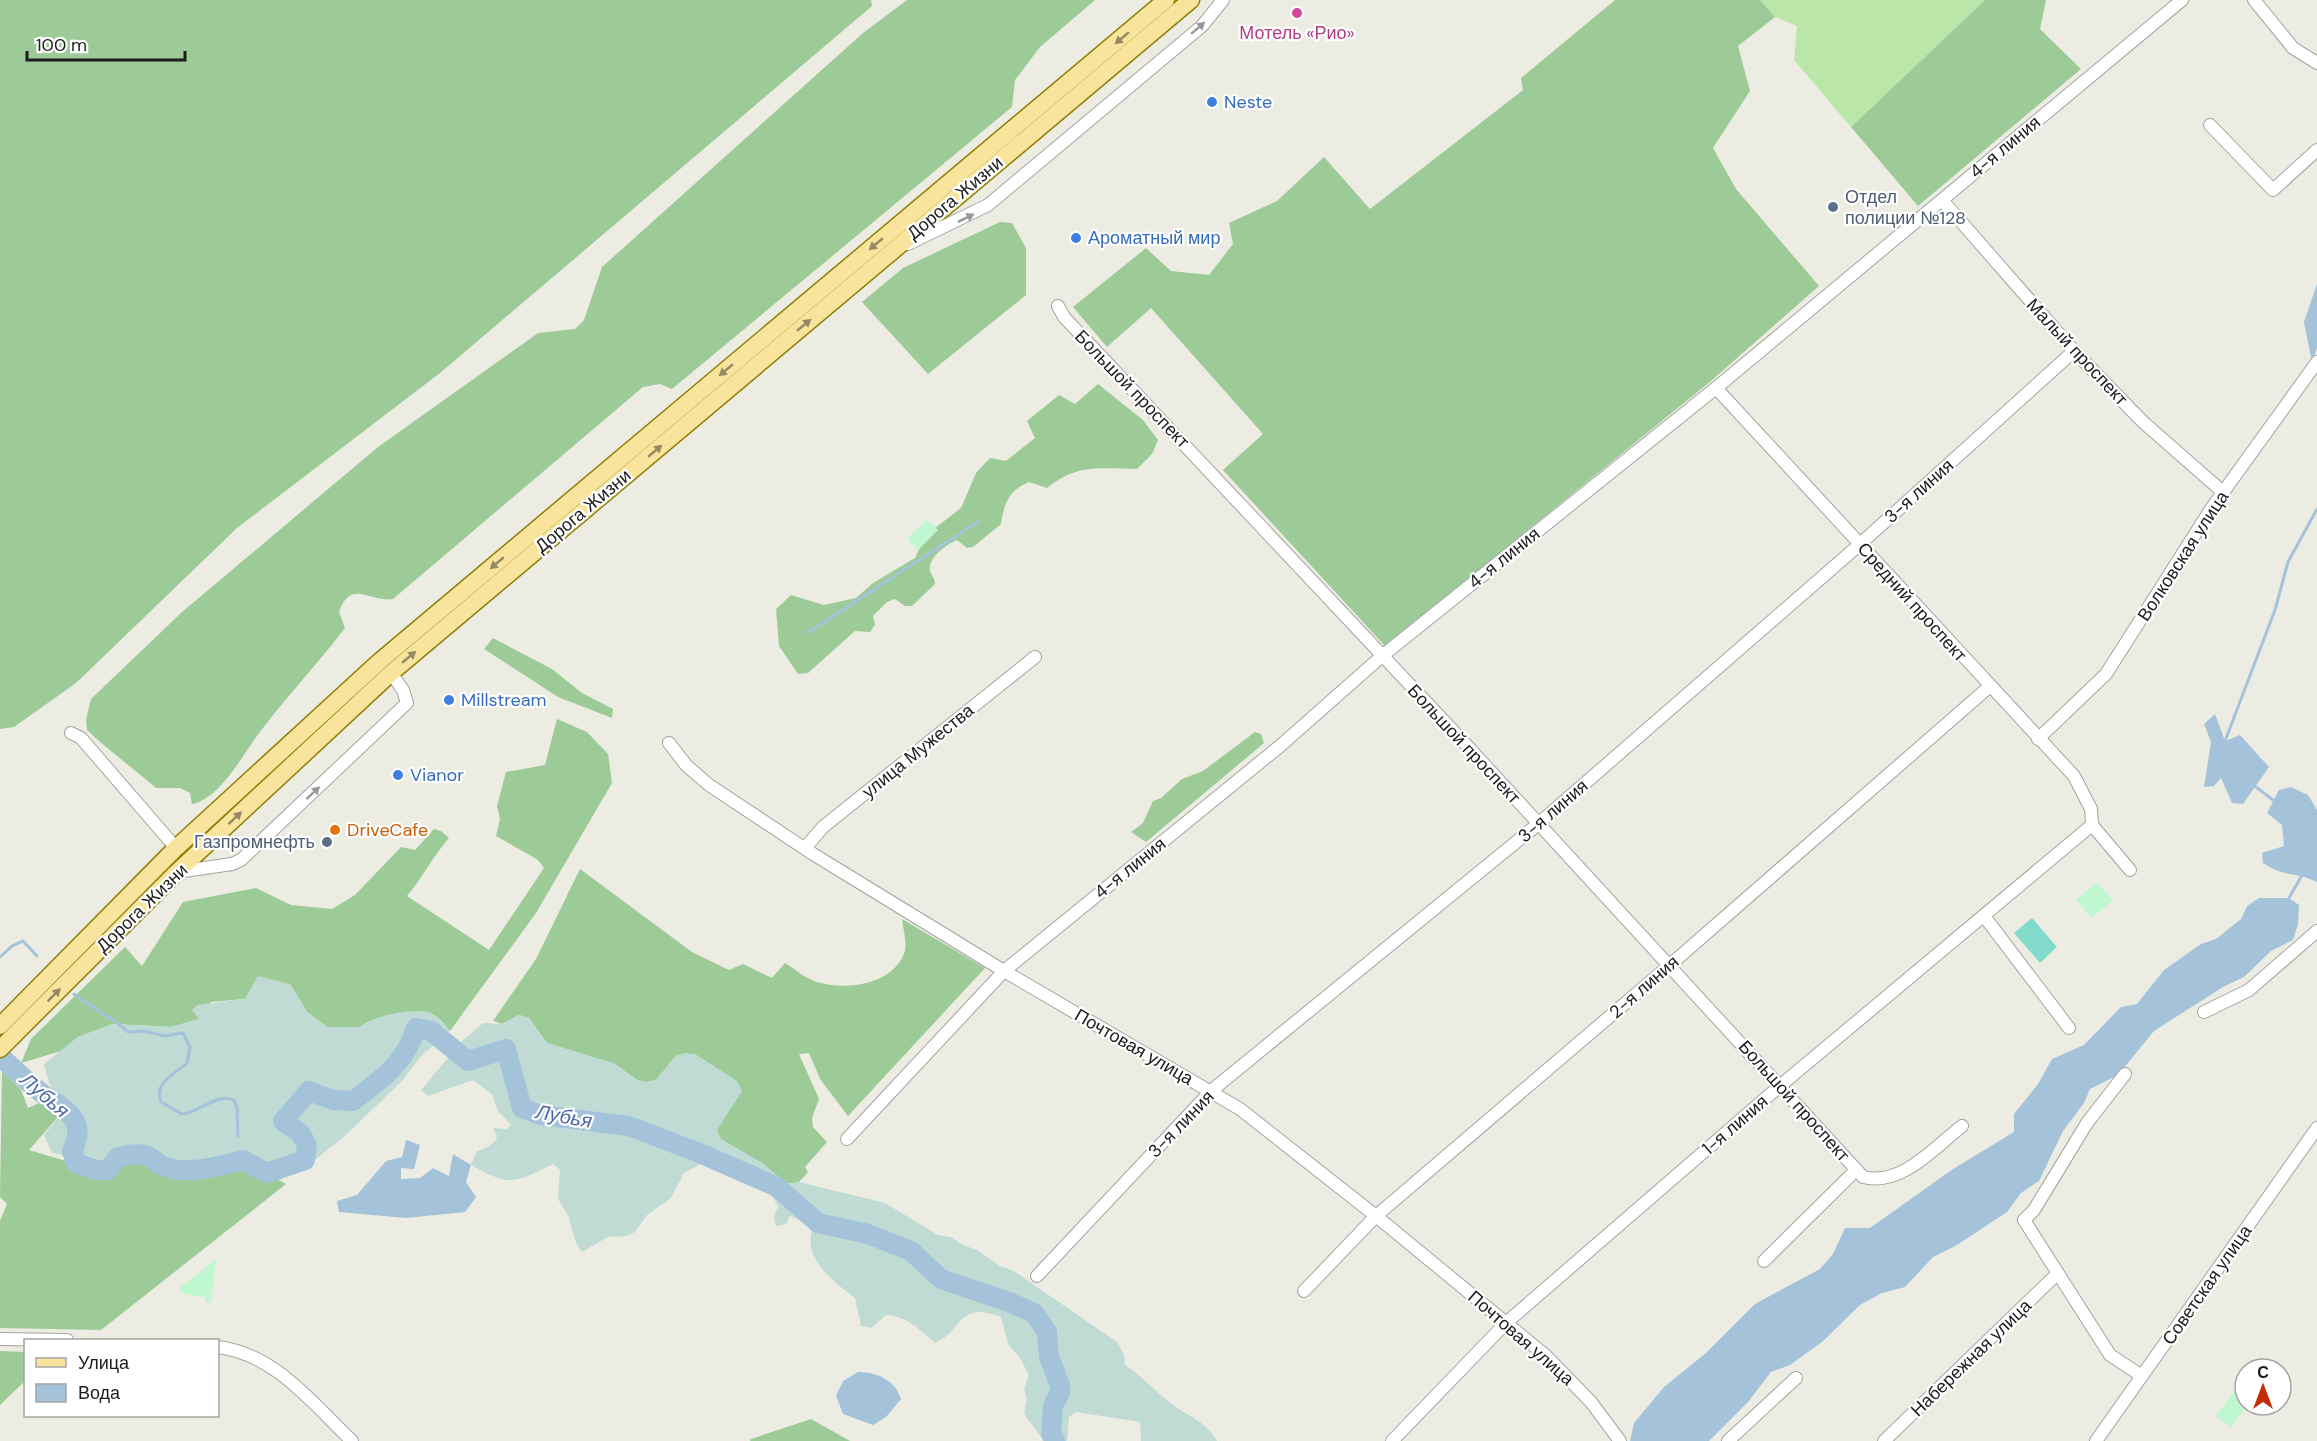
<svg xmlns="http://www.w3.org/2000/svg" width="2317" height="1441" viewBox="0 0 2317 1441" font-family="'DM Sans',sans-serif">
  <style>
    .grass { fill: #bae6a9 }
    .forest { fill: #9ccb98 }
    .wetland { fill: #c0dbd4 }
    .park { fill: #bff7d0 }
    .pitch { fill: #82dacb }
    .water { fill: #a4c2da }
    .lines { fill: none; stroke-linecap: round; stroke-linejoin: round }
    .stream { stroke: #a4c2da; stroke-width: 3 }
    .river { stroke: #a4c2da; stroke-width: 20 }
    .minor-casing { stroke: #a3a3a3; stroke-width: 14 }
    .major-casing { stroke: #8f7f05; stroke-width: 19 }
    .minor { stroke: #fff; stroke-width: 12 }
    .major { stroke: #f8e49c; stroke-width: 16 }
    .oneway { fill: #999 }
    .oneway2 { fill: #958a62 }
    .hotel-dot { fill: #d1479c; stroke: #fff; stroke-width: 2 }
    .shop-dot { fill: #3f7fe0; stroke: #fff; stroke-width: 2 }
    .service-dot { fill: #5c6f8a; stroke: #fff; stroke-width: 2 }
    .food-dot { fill: #e8710a; stroke: #fff; stroke-width: 2 }
    .labels { text-anchor: middle; stroke-width: 4.5; stroke-linejoin: round; paint-order: stroke }
    .hotel-label { font-size: 18px; fill: #b23c85; stroke: #fff }
    .shop-label { font-size: 18px; fill: #366cbe; stroke: #fff; text-anchor: start }
    .street-label { font-size: 18px; fill: #1c1c1c; stroke: #fff }
    .service-label { font-size: 18px; fill: #4e5e75; stroke: #fff; text-anchor: start }
    .food-label { font-size: 18px; fill: #c56008; stroke: #fff; text-anchor: start }
    .water-label { font-size: 20px; font-style: italic; fill: #4d67a8; stroke: #fff }
  </style>
  <rect width="100%" height="100%" fill="#edece2"/>
  <path class="grass" d="M1760,0h225l-134,127 -57,-67 3,-34 -22,-9z"/>
  <g class="forest">
    <path d="M0,0h871l1,6 -432,367 -203,155 -161,155 -62,44 -14,2z"/>
    <path d="M907,0h188l-55,47 -25,33 -3,27 -340,282 -12,-5 -17,3 -250,212c-24,4 -42,-21 -54,13l6,16c-26,34 -56,66 -82,100 -18,22 -41,70 -71,76l-2,-11 -10,-5h-24c-23,-20 -47,-37 -69,-58l-1,-10 5,-21 91,-87 196,-165 160,-114 37,-4 9,-9 18,-53 261,-234z"/>
    <path d="M1615,0h145l15,17 -37,29 12,45 -37,57 23,41 83,97 -108,95 -326,265 -162,-176 40,-36 -112,-126 -44,39 -34,-40 73,-59 25,23 38,4 24,-31 -4,-21 48,-22 47,-44 46,52 153,-119 -2,-12z"/>
    <path d="M1985,0h61l-6,29 41,40 -163,137 -67,-79z"/>
    <path d="M1000,222l12,1 14,25v47l-98,79 -66,-72 41,-34z"/>
    <path d="M1098,384l45,36 15,20 -6,14 -15,15c-38,0 -58,-6 -90,19l-18,-6c-20,8 -25,21 -28,42l-28,23 -6,1 -10,-8c-10,4 -30,18 -27,31 2,6 5,7 5,13l-23,22h-7l-10,-7 -8,3 -14,14 2,9 -5,7 -15,-1 -47,42 -10,1 -19,-28 -3,-37 15,-14 33,10 32,-7 17,-15 42,-25 11,-23 35,-27 15,-35 14,-15 16,3 29,-23 -8,-17 32,-26 16,9z"/>
    <path d="M493,638l59,31 30,24 31,16 -1,9 -54,-21 -74,-48z"/>
    <path d="M557,719l30,13 21,22 4,29 -76,130 -86,118c-4,-4 -9,-12 -13,-14 -18,-11 -62,-2 -77,10h-33l-20,-15 -17,-28 -45,15 -34,3 -11,17 -29,8 -58,-3 -35,13 -17,14 -40,12 10,-24 94,-92 17,19 41,-64 73,-14 35,17 41,4 23,-14 46,-48 14,3 19,-21 7,2 8,7c-16,18 -26,39 -42,58l82,54 55,-82 -6,-8 -42,-24 4,-17 -3,-13 9,-34 39,-7z"/>
    <path d="M1255,732l6,2 3,9 -118,99 -15,-10 12,-9 10,-22 8,-3 21,-19 21,-8z"/>
    <path d="M580,869l112,83 37,18 14,-6 29,14 13,-15c10,6 21,16 32,19 29,9 77,3 88,-31 2,-8 -2,-23 -3,-32l83,49 -137,148 -28,-37 -11,-26 -10,1 20,45 -7,19 1,9 14,15 -22,25 3,5 -9,10 -12,2 -25,-21 -42,-24 -3,-9 -7,-64 -15,-12 -19,2 -20,24 -9,2 -10,-2 -22,-16 -68,-21 -18,-25 -10,-3 -17,9 -9,-3 43,-62z"/>
    <path d="M2,1071l19,19 7,18 29,-13 8,14 -36,41 67,20c15,-8 33,-22 52,-14 6,2 10,9 16,11 25,9 54,-1 79,-7l43,24 -185,146 -101,-2v-107l7,-17 -7,-7z"/>
    <path d="M0,1351l26,1 -1,29 -25,24z"/>
    <path d="M811,1419l39,22h-100l1,-2z"/>
  </g>
  <g class="wetland">
    <path d="M258,976l32,8 17,28 20,15h33c14,-11 50,-19 68,-15 10,3 15,12 22,19l-30,26 -17,23 -56,54 -31,25 -36,21 -37,-20c-26,6 -52,15 -78,7 -6,-2 -10,-7 -15,-10 -9,-5 -22,-2 -32,0l-10,13c-23,0 -36,-15 -56,-17l-8,-18 21,-26 -16,-26 -5,-19 34,-27 35,-13 58,3 28,-8 -7,-9 5,-5 48,-6z"/>
    <path d="M519,1015l10,3 18,25 68,21 22,16 10,2 9,-2 20,-24 9,-3 10,1 42,27 5,10 -25,39 4,9 41,24 25,21 12,-2 86,21 53,32 13,2 12,8 14,5 23,16 14,5 103,71 7,13 1,10c17,11 29,25 44,37 17,14 38,19 48,39h-76l-1,-19 -64,-10 -7,5 -2,24h-23l-20,-27 3,-15 -3,-10 5,-14 -9,-17 -12,-14 -7,-27c-43,-17 -37,13 -66,26 -15,-13 -28,-27 -49,-28l-15,13 -10,-2 -6,-28c-20,-15 -52,-39 -43,-67l-5,-8 -17,-7 -4,8 -10,2 -2,-10 4,-9c-10,-28 -50,-34 -74,-45l-20,11 -13,25 -24,17 -12,17 -8,4 -19,1 -26,15 -6,-9 -8,-28 -10,-16 2,-29 -7,-6c-38,19 -43,23 -82,1l6,-14c9,-3 16,-5 20,-14l-4,-9 14,1 4,-4 -13,-14 -6,-17 -19,-14 -45,16 -7,-6 41,-49 21,-18 19,1z"/>
  </g>
  <g class="park">
    <path d="M927,520l11,10 -20,20 -11,-11z"/>
    <path d="M2097,882l16,18 -21,18 -16,-18z"/>
    <path d="M216,1259l-5,44 -6,-1v-5l-24,-4 -1,-5z"/>
    <path d="M2233,1392l12,8 2,5 -16,22 -15,-11z"/>
  </g>
  <path class="pitch" d="M2032,918l25,29 -17,16 -26,-30z"/>
  <g class="water">
    <path d="M2317,284v64l-5,14 -8,-40z"/>
    <path d="M2215,714l10,27 15,-6 29,32 -26,37 -11,-1 -11,-25 -7,8 -10,1 7,-45 -7,-18z"/>
    <path d="M2291,787l17,8 9,15v72c-22,-11 -32,-4 -54,-19l-1,-10 22,-7 -2,-21 -15,-12 12,-23z"/>
    <path d="M2259,898h30l10,7 -1,19 -5,16 -22,11 -27,26 -21,10 -69,44 -36,44 -28,14 -6,14 -21,28 -24,50 -18,12 -14,19 -50,33 -24,12 -28,30 -23,6 -22,12 -38,37 -32,23 -19,7 -23,30 -39,39h-79l4,-18 30,-36 42,-34 49,-49 65,-35 13,-15 12,-26h25l83,-59 61,-37v-18l24,-30 14,-25 32,-14 37,-38 16,-3 27,-34 37,-26 15,-5 25,-20 6,-13z"/>
    <path d="M406,1140l14,5 -6,24 -13,-1v11l19,-1 13,-10 16,8 4,-22 18,11 -5,17 10,15 -11,15 -59,6 -67,-6 -2,-11 20,-6 29,-34 16,-4z"/>
    <path d="M858,1372c19,0 37,8 43,27l-15,18 -13,8 -30,-11 -7,-18 7,-15z"/>
  </g>
  <g class="lines">
    <g class="stream">
      <path d="M809,632l170,-111"/>
      <path d="M2225,741l50,-131 13,-48 29,-53"/>
      <path d="M2256,787l17,13"/>
      <path d="M2289,898l13,-23"/>
      <path d="M0,957l12,-11 11,-5 14,15"/>
      <path d="M74,994c18,14 37,22 54,38l17,-1 20,5 18,-3 7,14 -3,16c-10,10 -34,18 -26,39l21,12c20,-2 32,-21 52,-14l3,8 1,29"/>
    </g>
    <path class="river" d="M0,1056c13,12 25,24 39,35 21,17 51,26 33,60l4,12 20,7h12l10,-13c10,-2 23,-5 32,0 5,3 9,8 15,10 26,8 52,-1 78,-7l24,13 38,-13 2,-15 -7,-12 -17,-12 26,-30 24,9 20,1c28,-22 52,-37 63,-73l15,3 37,30 38,-12 16,59 18,7 89,11 73,28 75,33 41,36 50,11 43,17 30,28 68,23 25,11 13,19 2,25 11,28v7l-7,14 -2,28 4,7"/>
    <defs>
      <g id="minor">
        <path d="M2254,0l39,48 24,15"/>
        <path d="M2210,125l63,65 44,-40"/>
        <path d="M1942,200l132,151 69,71 81,71"/>
        <path d="M908,244l80,-39 214,-179 21,-26"/>
        <path d="M1058,306l6,11 396,421 403,439c38,10 72,-30 99,-51"/>
        <path d="M1716,388l358,388 17,33 1,16"/>
        <path d="M71,733l10,5 95,110"/>
        <path d="M2038,739l68,-65 105,-165 106,-147"/>
        <path d="M669,743l17,22 23,20 104,69 191,117 236,138 136,107 169,139 46,47 29,39"/>
        <path d="M2092,825l38,45"/>
        <path d="M805,848l18,-21 212,-170"/>
        <path d="M177,872l55,-8 9,-4 166,-157 -4,-13 -12,-17"/>
        <path d="M1984,916l85,112"/>
        <path d="M2204,1012l45,-22 68,-59"/>
        <path d="M2125,1074l-38,49 -53,87 -10,10 86,135 32,21"/>
        <path d="M847,1139l157,-168 276,-225 102,-90 334,-268 466,-388"/>
        <path d="M1764,1261l92,-91"/>
        <path d="M1037,1276l174,-185 326,-266 322,-280 215,-194"/>
        <path d="M1304,1291l72,-75 294,-251 319,-278"/>
        <path d="M0,1339l67,1"/>
        <path d="M218,1347c57,7 94,56 134,94"/>
        <path d="M1392,1441l115,-119 274,-237 311,-260"/>
        <path d="M1728,1441l68,-63"/>
        <path d="M1884,1441l173,-167"/>
        <path d="M2096,1441l221,-313"/>
      </g>
      <g id="major">
        <path d="M0,1026l176,-178 204,-187 786,-661"/>
        <path d="M0,1049l177,-177 214,-199 800,-673"/>
      </g>
    </defs>
    <use href="#minor" class="minor-casing"/>
    <use href="#major" class="major-casing"/>
    <use href="#minor" class="minor"/>
    <use href="#major" class="major"/>
  </g>
  <defs><path id="oneway-solid" d="M-6-.8H1V-3.2L6.5 0L1 3.2V.8H-6Z" transform="scale(1.5)"/></defs>
  <g class="oneway">
    <use href="#oneway-solid" transform="translate(1198 28) rotate(-41)"/>
    <use href="#oneway-solid" transform="translate(966 218) rotate(-26)"/>
    <use href="#oneway-solid" transform="translate(313 793) rotate(-43)"/>
  </g>
  <g class="oneway2">
    <use href="#oneway-solid" transform="translate(1122 38) rotate(140)"/>
    <use href="#oneway-solid" transform="translate(876 244) rotate(140)"/>
    <use href="#oneway-solid" transform="translate(804 325) rotate(-40)"/>
    <use href="#oneway-solid" transform="translate(726 370) rotate(140)"/>
    <use href="#oneway-solid" transform="translate(655 451) rotate(-40)"/>
    <use href="#oneway-solid" transform="translate(497 563) rotate(140)"/>
    <use href="#oneway-solid" transform="translate(409 657) rotate(-40)"/>
    <use href="#oneway-solid" transform="translate(235 818) rotate(-43)"/>
    <use href="#oneway-solid" transform="translate(54 995) rotate(-45)"/>
  </g>
  <circle class="hotel-dot" cx="1297" cy="13" r="6"/>
  <g class="shop-dot">
    <circle cx="1212" cy="102" r="6"/>
    <circle cx="1076" cy="238" r="6"/>
    <circle cx="449" cy="700" r="6"/>
    <circle cx="398" cy="775" r="6"/>
  </g>
  <g class="service-dot">
    <circle cx="1833" cy="207" r="6"/>
    <circle cx="327" cy="842" r="6"/>
  </g>
  <circle class="food-dot" cx="335" cy="830" r="6"/>
  <g class="labels">
    <g class="hotel-label">
      <text x="1297" y="39">Мотель «Рио»</text>
    </g>
    <g class="shop-label">
      <text x="1224" y="108">Neste</text>
      <text x="1088" y="244">Ароматный мир</text>
      <text x="461" y="706">Millstream</text>
      <text x="410" y="781">Vianor</text>
    </g>
    <g class="street-label">
      <text transform="translate(2005 147) rotate(-40)" y="6">4-я линия</text>
      <text transform="translate(955 198) rotate(-40)" y="6">Дорога Жизни</text>
      <text transform="translate(2077 352) rotate(47)" y="6">Малый проспект</text>
      <text transform="translate(1132 389) rotate(46)" y="6">Большой проспект</text>
      <text transform="translate(1919 491) rotate(-42)" y="6">3-я линия</text>
      <text transform="translate(583 511) rotate(-40)" y="6">Дорога Жизни</text>
      <text transform="translate(2183 556) rotate(-57)" y="6">Волковская улица</text>
      <text transform="translate(1504 558) rotate(-39)" y="6">4-я линия</text>
      <text transform="translate(1912 602) rotate(48)" y="6">Средний проспект</text>
      <text transform="translate(1464 744) rotate(47)" y="6">Большой проспект</text>
      <text transform="translate(918 751) rotate(-39)" y="6">улица Мужества</text>
      <text transform="translate(1553 811) rotate(-41)" y="6">3-я линия</text>
      <text transform="translate(1130 868) rotate(-39)" y="6">4-я линия</text>
      <text transform="translate(142 908) rotate(-44)" y="6">Дорога Жизни</text>
      <text transform="translate(1644 987) rotate(-41)" y="6">2-я линия</text>
      <text transform="translate(1134 1047) rotate(30)" y="6">Почтовая улица</text>
      <text transform="translate(1794 1101) rotate(48)" y="6">Большой проспект</text>
      <text transform="translate(1181 1124) rotate(-46)" y="6">3-я линия</text>
      <text transform="translate(1735 1125) rotate(-41)" y="6">1-я линия</text>
      <text transform="translate(2207 1285) rotate(-55)" y="6">Советская улица</text>
      <text transform="translate(1521 1338) rotate(41)" y="6">Почтовая улица</text>
      <text transform="translate(1971 1358) rotate(-44)" y="6">Набережная улица</text>
    </g>
    <g class="service-label">
      <text x="1845" y="203">Отдел<tspan x="1845" dy="21">полиции №128</tspan></text>
      <text x="315" y="848" text-anchor="end">Газпромнефть</text>
    </g>
    <g class="food-label">
      <text x="347" y="836">DriveCafe</text>
    </g>
    <g class="water-label">
      <text transform="translate(45 1095) rotate(41)" y="7">Лубья</text>
      <text transform="translate(564 1116) rotate(10)" y="7">Лубья</text>
    </g>
  </g>
  <rect x="24" y="1339" width="195" height="78" fill="#ffffff" stroke="#a4a4a4" stroke-width="1.5"/>
  <rect x="36" y="1358" width="30" height="9" fill="#f8e49c" stroke="#a4a4a4" stroke-width="1.5"/>
  <text x="78" y="1369" font-size="18" fill="#1c1c1c">Улица</text>
  <rect x="36" y="1384" width="30" height="18" fill="#a4c2da" stroke="#a4a4a4" stroke-width="1.5"/>
  <text x="78" y="1399" font-size="18" fill="#1c1c1c">Вода</text>
  <g transform="translate(2263 1387)"><circle r="28" fill="#ffffff" stroke="#a4a4a4" stroke-width="1.5"/>
  <path d="M0-4.5L10 22L0 15L-10 22Z" fill="#c22e07"/>
  <text y="-9" font-size="16" font-weight="bold" text-anchor="middle" fill="#1c1c1c">С</text>
  </g>
  <path d="M27 51v9h158v-9" fill="none" stroke="#1c1c1c" stroke-width="3"/>
  <text x="36" y="51" font-size="18" fill="#1c1c1c" stroke="#ffffff" stroke-width="4.5" paint-order="stroke">100 m</text>
</svg>
